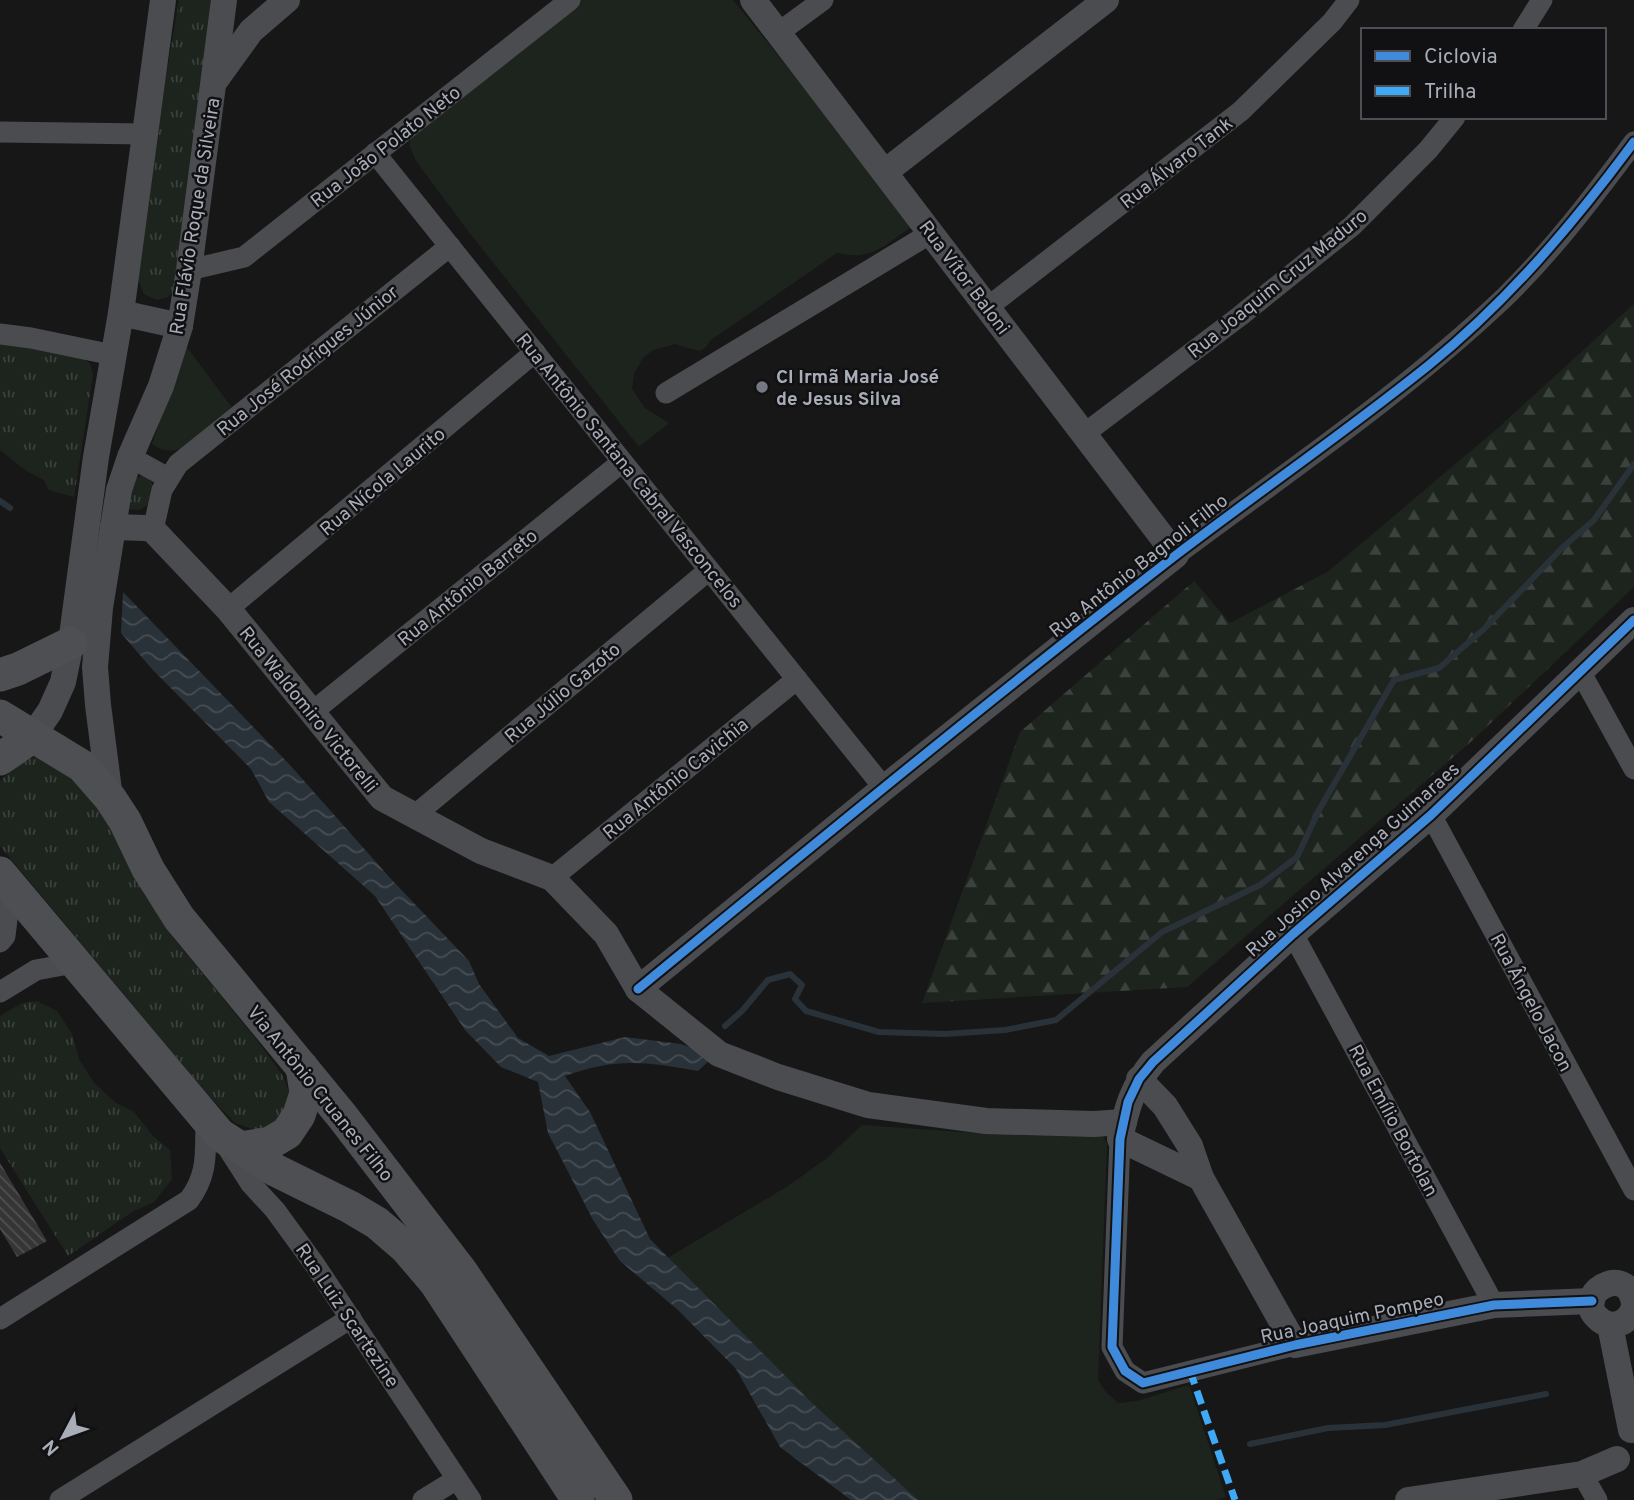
<svg xmlns="http://www.w3.org/2000/svg" width="1634" height="1500" viewBox="0 0 1634 1500" font-family="Overpass,sans-serif">
  <style>
    .grass { fill: url(#grass-tufts) }
    .forest { fill: url(#forest-firs) }
    .green { fill: #1d241e }
    .water { fill: url(#water-waves) }
    .lines { fill: none; stroke-linecap: round; stroke-linejoin: round }
    .stream { stroke: #2a3239; stroke-width: 6 }
    .building { fill: url(#building-back-hatch) }
    .minor { stroke: #4b4c50; stroke-width: 21 }
    .tertiary { stroke: #4b4c50; stroke-width: 26 }
    .primary { stroke: #4d4f52; stroke-width: 33 }
    .quiet { stroke: #3fa9f5; stroke-width: 7; stroke-dasharray: 14 7; stroke-linecap: butt }
    .cycleway-casing { stroke: #111113; stroke-width: 13 }
    .cycleway { stroke: #408adc; stroke-width: 9 }
    .poi-dot { fill: #757880; stroke: #111113; stroke-width: 2.5 }
    .labels { text-anchor: middle; stroke-width: 5; stroke-linejoin: round; paint-order: stroke }
    .street-label { font-size: 19px; fill: #a8adb8; stroke: #111113 }
    .poi-label { font-size: 19px; font-weight: bold; fill: #a8adb8; stroke: #111113; text-anchor: start }
  </style>
  <defs>
    <pattern id="grass-tufts" width="24" height="20" patternUnits="userSpaceOnUse" patternTransform="scale(1.75)"><rect width="24" height="20" fill="#1d241e"/><path d="M3 7l-1-3M5 7V3M7 7l1-3M15 17l-1-3M17 17v-4M19 17l1-3" fill="none" stroke="#3b413d"/></pattern>
    <pattern id="forest-firs" width="22" height="20" patternUnits="userSpaceOnUse" patternTransform="scale(1.75)"><rect width="22" height="20" fill="#1d241e"/><path d="M5 1l3.5 6h-7zM16 11l3.5 6h-7z" fill="#3b413d"/></pattern>
    <pattern id="water-waves" width="16" height="10" patternUnits="userSpaceOnUse" patternTransform="scale(1.75)"><rect width="16" height="10" fill="#2a3239"/><path d="M0 5q4-4 8 0t8 0" fill="none" stroke="#464d54"/></pattern>
    <pattern id="building-back-hatch" width="6" height="6" patternUnits="userSpaceOnUse" patternTransform="scale(1.75)"><rect width="6" height="6" fill="#353536"/><path d="M-1 5l2 2M0 0l6 6M5-1l2 2" fill="none" stroke="#4f5051"/></pattern>
  </defs>
  <rect width="100%" height="100%" fill="#171717"/>
  <g class="grass">
    <path d="M179,0h35l-38,288 -8,9 -11,3 -13,-6 -6,-15 18,-143z"/>
    <path d="M0,341l80,15 10,8 3,11 -19,122 -25,-7 -5,-10 -19,-10 -25,-20z"/>
    <path d="M143,475c12,7 10,15 8,27l-11,8 -14,-1 10,-31z"/>
    <path d="M35,757l25,2 22,12 62,124 34,49 78,95 27,37 7,19 -2,16 -14,14 -19,5 -20,-7 -27,-28 -208,-249v-65l18,-17z"/>
    <path d="M37,1001l20,10 15,23 7,25 15,24 22,20 18,9 20,25 16,13 2,29 -18,23 -22,10 -64,44 -68,-108v-132l22,-13z"/>
  </g>
  <path class="forest" d="M1634,304v283l-160,152 -287,248 -265,16 98,-271 174,-151 36,42 99,-52 169,-143z"/>
  <g class="green">
    <path d="M578,0h155l150,185 30,41c-29,19 -40,35 -76,27l-126,87 -6,8 -6,3 -24,-7 -22,6 -10,8 -9,16 -2,15 13,19 24,15 -30,24 -174,-220 -49,-66 -7,-17 6,-18z"/>
    <path d="M186,346l47,63c-21,18 -52,57 -81,35z"/>
    <path d="M862,1125l127,9 111,-3 7,13 -9,236 8,12 12,11 19,-2 52,-16 37,112 -10,3h-312l-240,-240 124,-74 39,-28z"/>
  </g>
  <path class="water" d="M123,592l166,172 102,115 78,82 10,23 39,54 31,18 76,-19 56,7 33,12 -16,15c-52,-9 -81,-14 -133,5l25,36 60,127 163,165 105,96h-67l-71,-53 -44,-78 -58,-59 -58,-49 -27,-41 -45,-87 -10,-51 -37,-15 -36,-37 -90,-134 -106,-94 -18,-33 -99,-100 -31,-36z"/>
  <g class="lines">
    <g class="stream">
      <path d="M0,501l10,7"/>
      <path d="M725,1026l17,-15 26,-31 22,-6 12,11 -7,14 11,12 73,21 66,2 60,-4 51,-10 106,-88 98,-47 37,-28 22,-47 75,-130 45,-12 45,-39 78,-81 32,-28 40,-56"/>
      <path d="M1250,1444l78,-16 57,-3 161,-31"/>
    </g>
  </g>
  <path class="building" d="M0,1163l47,78 -30,16 -17,-28z"/>
  <g class="lines">
    <g class="minor">
      <path d="M1523,30l19,-30"/>
      <path d="M778,33l45,-33"/>
      <path d="M0,132l145,2"/>
      <path d="M375,153l509,635"/>
      <path d="M189,270l55,-13 326,-257"/>
      <path d="M988,307l253,-196 91,-89 17,-22"/>
      <path d="M0,334l31,4 82,17"/>
      <path d="M666,393l265,-160"/>
      <path d="M1084,434l156,-118 112,-90 76,-76 27,-33"/>
      <path d="M130,457l38,21"/>
      <path d="M153,530l9,-40 16,-26 272,-218"/>
      <path d="M1176,555c111,-83 228,-162 329,-258 48,-47 89,-101 129,-155"/>
      <path d="M228,609l307,-257"/>
      <path d="M1580,671l54,98"/>
      <path d="M311,713l311,-251"/>
      <path d="M415,815l294,-245"/>
      <path d="M1431,815l203,375"/>
      <path d="M552,878l245,-199"/>
      <path d="M1293,934l201,371"/>
      <path d="M0,942l5,-6 6,-50"/>
      <path d="M0,992l36,-22 38,-7"/>
      <path d="M1120,1139l-8,208 13,24 18,12 152,-38"/>
      <path d="M226,1145l25,39 24,26 40,55 156,235"/>
      <path d="M0,1319l189,-119c20,-27 16,-48 17,-81"/>
      <path d="M1582,1474l15,26"/>
      <path d="M60,1500l291,-182"/>
      <path d="M423,1500l34,-21"/>
    </g>
    <g class="tertiary">
      <path d="M215,81l36,-50 36,-31"/>
      <path d="M885,172l221,-172"/>
      <path d="M121,313l59,13"/>
      <path d="M113,527l32,1 8,2 75,79 154,189 99,53 71,27 54,56 32,55 81,65 59,23 90,28 118,16 108,3 30,-2"/>
      <path d="M32,737l18,-26 13,-29 8,-39 25,-186 25,-144 42,-313"/>
      <path d="M110,798l-12,-93 -3,-38 5,-59 19,-118 11,-33 31,-71 19,-60 9,-56 35,-270"/>
      <path d="M638,989l246,-201 292,-233 -423,-555"/>
      <path d="M1139,1079l26,27 25,40 11,32 94,167 199,-40 98,-4"/>
      <path d="M1201,1178l-81,-39c7,-32 12,-51 33,-77l140,-128 138,-119 203,-195"/>
      <path d="M1634,1303c-7,-43 -65,-7 -34,17 14,11 31,1 34,-14"/>
      <path d="M1610,1325l21,105"/>
      <path d="M1408,1500l174,-26 35,-15"/>
    </g>
    <g class="primary">
      <path d="M0,675l18,-6 53,-26"/>
      <path d="M0,716l82,50 28,32 15,23 23,48 31,49 163,198 119,155 155,229"/>
      <path d="M0,759l32,-22"/>
      <path d="M0,873l220,262 55,35 75,37 27,16 29,25 29,34 143,218"/>
      <path d="M241,1148l29,-5 17,-10 12,-18 7,-22 -4,-26"/>
    </g>
    <path class="quiet" d="M1190,1371l45,129"/>
    <defs>
      <g id="cycleway">
        <path d="M638,989c178,-146 356,-293 538,-434 84,-64 171,-124 253,-190 79,-64 145,-142 205,-223"/>
        <path d="M1592,1301l-98,4 -199,40 -152,38 -18,-12 -13,-24 8,-208 8,-37 11,-23 14,-17 140,-128 138,-119 203,-195"/>
      </g>
    </defs>
    <use href="#cycleway" class="cycleway-casing"/>
    <use href="#cycleway" class="cycleway"/>
  </g>
  <circle class="poi-dot" cx="762" cy="387" r="7"/>
  <g class="labels">
    <g class="street-label">
      <text transform="translate(385 146) rotate(-38)" y="7">Rua João Polato Neto</text>
      <text transform="translate(1176 162) rotate(-38)" y="7">Rua Álvaro Tank</text>
      <text transform="translate(194 216) rotate(-81)" y="7">Rua Flávio Roque da Silveira</text>
      <text transform="translate(965 277) rotate(53)" y="7">Rua Vítor Baloni</text>
      <text transform="translate(1277 283) rotate(-39)" y="7">Rua Joaquim Cruz Maduro</text>
      <text transform="translate(307 360) rotate(-39)" y="7">Rua José Rodrigues Júnior</text>
      <text transform="translate(630 470) rotate(51)" y="7">Rua Antônio Santana Cabral Vasconcelos</text>
      <text transform="translate(382 481) rotate(-40)" y="7">Rua Nícola Laurito</text>
      <text transform="translate(1138 565) rotate(-38)" y="7">Rua Antônio Bagnoli Filho</text>
      <text transform="translate(467 587) rotate(-39)" y="7">Rua Antônio Barreto</text>
      <text transform="translate(562 692) rotate(-40)" y="7">Rua Júlio Gazoto</text>
      <text transform="translate(309 709) rotate(51)" y="7">Rua Waldomiro Victorelli</text>
      <text transform="translate(675 778) rotate(-39)" y="7">Rua Antônio Cavichia</text>
      <text transform="translate(1352 859) rotate(-42)" y="7">Rua Josino Alvarenga Guimaraes</text>
      <text transform="translate(1532 1002) rotate(62)" y="7">Rua Ângelo Jacon</text>
      <text transform="translate(321 1093) rotate(51)" y="7">Via Antônio Cruanes Filho</text>
      <text transform="translate(1394 1120) rotate(62)" y="7">Rua Emílio Bortolan</text>
      <text transform="translate(348 1315) rotate(56)" y="7">Rua Luiz Scartezine</text>
      <text transform="translate(1352 1317) rotate(-12)" y="7">Rua Joaquim Pompeo</text>
    </g>
    <g class="poi-label">
      <text x="776" y="383">CI Irmã Maria José<tspan x="776" dy="22">de Jesus Silva</tspan></text>
    </g>
  </g>
  <rect x="1361" y="28" width="245" height="91" fill="#111113" stroke="#4d4f55" stroke-width="2"/>
  <rect x="1375" y="51" width="35" height="10" fill="#408adc" stroke="#4d4f55" stroke-width="2"/>
  <text x="1424" y="63" font-size="21" fill="#a8adb8">Ciclovia</text>
  <rect x="1375" y="86" width="35" height="10" fill="#3fa9f5" stroke="#4d4f55" stroke-width="2"/>
  <text x="1424" y="98" font-size="21" fill="#a8adb8">Trilha</text>
  <g transform="translate(63 1437) rotate(229)" stroke="#111113" stroke-width="5" paint-order="stroke">
  <path d="M0-5L12 26L0 18L-12 26Z" fill="#a8adb8"/>
  <text y="-10" font-size="19" font-weight="bold" text-anchor="middle" fill="#a8adb8">N</text>
  </g>
</svg>
